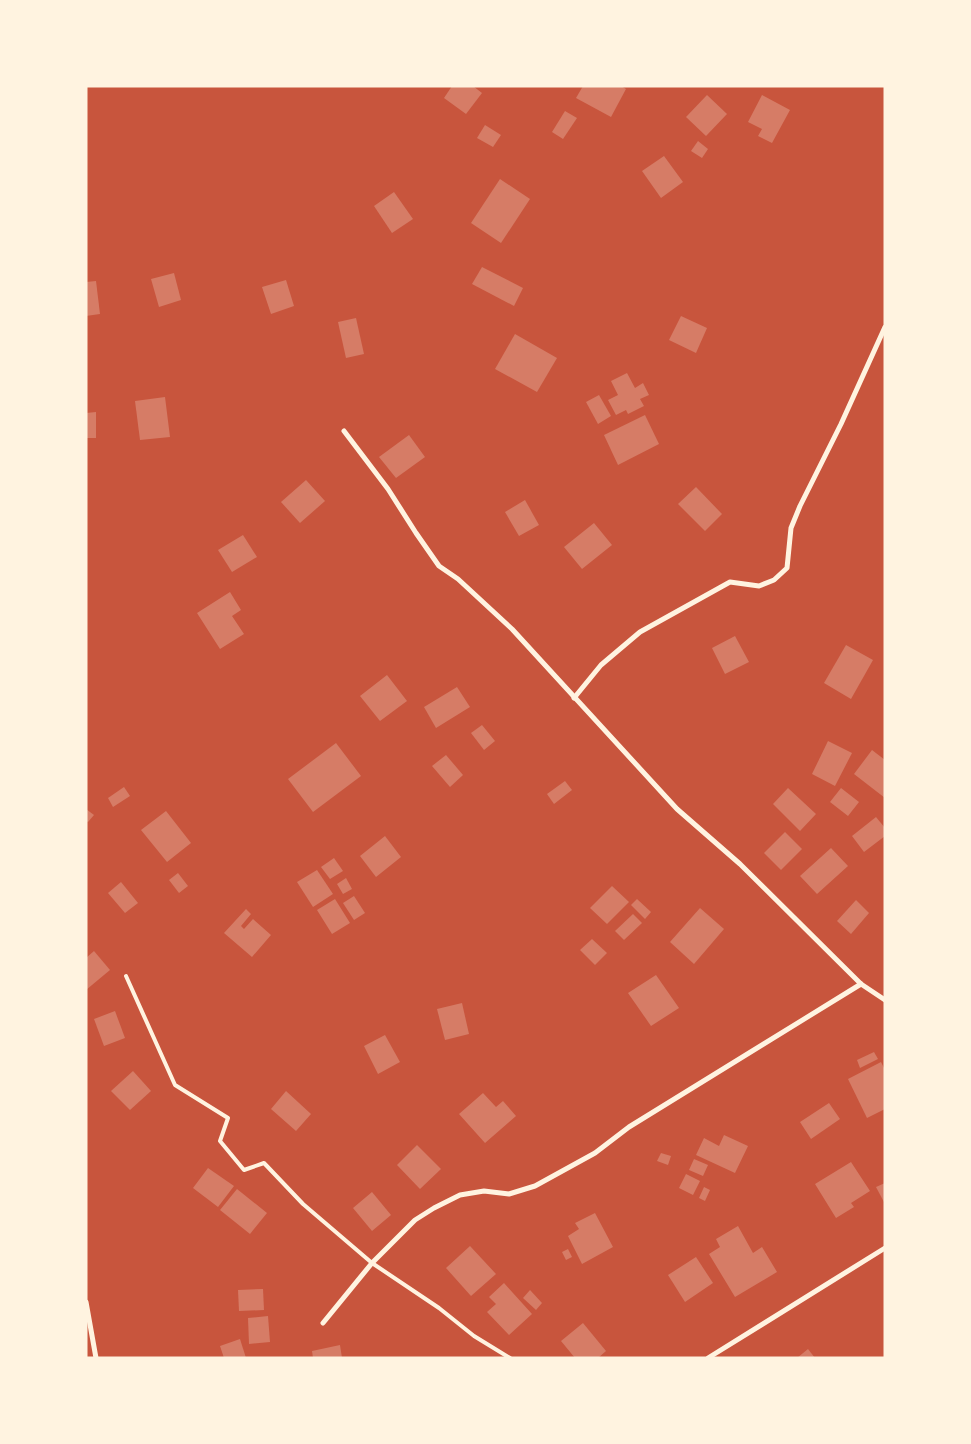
<svg xmlns="http://www.w3.org/2000/svg" width="971" height="1444" viewBox="0 0 971 1444" font-family="Figtree,sans-serif">
  <style>
    .building { fill: #d67c66 }
    .lines { fill: none; stroke-linecap: round; stroke-linejoin: round }
    .service { stroke: #fff3e0; stroke-width: 4 }
    .minor { stroke: #fff3e0; stroke-width: 5 }
  </style>
  <rect width="100%" height="100%" fill="#c8553d"/>
  <g class="building">
    <path d="M452,86h21l9,7 -16,21 -22,-16z"/>
    <path d="M583,86h38l5,3 -15,28 -35,-19z"/>
    <path d="M707,95l20,19 -21,22 -20,-19z"/>
    <path d="M762,95l28,15 -18,33 -14,-7 4,-7 -14,-7z"/>
    <path d="M565,111l12,7 -14,21 -11,-7z"/>
    <path d="M485,125l16,10 -8,12 -16,-9z"/>
    <path d="M698,141l10,8 -6,9 -11,-7z"/>
    <path d="M664,156l19,26 -22,16 -19,-27z"/>
    <path d="M500,179l30,20 -29,44 -30,-20z"/>
    <path d="M394,192l19,27 -21,14 -18,-27z"/>
    <path d="M482,267l41,21 -9,18 -42,-22z"/>
    <path d="M174,273l7,27 -22,7 -8,-28z"/>
    <path d="M286,280l8,26 -23,8 -9,-27z"/>
    <path d="M96,281l4,33 -14,2v-34z"/>
    <path d="M681,316l26,12 -11,25 -27,-13z"/>
    <path d="M356,318l8,36 -18,4 -8,-36z"/>
    <path d="M515,334l42,24 -20,34 -42,-23z"/>
    <path d="M627,373l8,15 8,-5 6,12 -9,4 4,7 -16,8 -2,-4 -10,5 -8,-15 10,-5 -7,-14z"/>
    <path d="M599,395l12,21 -13,8 -12,-22z"/>
    <path d="M165,397l5,40 -30,3 -5,-39z"/>
    <path d="M96,412v26h-10v-25z"/>
    <path d="M645,415l14,29 -41,21 -14,-30z"/>
    <path d="M409,435l16,22 -29,21 -17,-21z"/>
    <path d="M306,480l19,21 -25,22 -19,-21z"/>
    <path d="M696,487l26,27 -17,17 -27,-27z"/>
    <path d="M525,500l14,25 -20,11 -14,-24z"/>
    <path d="M594,523l18,22 -30,24 -18,-22z"/>
    <path d="M243,535l14,22 -25,15 -14,-22z"/>
    <path d="M230,592l11,18 -9,6 12,18 -24,15 -23,-36z"/>
    <path d="M735,636l14,26 -24,12 -13,-26z"/>
    <path d="M846,645l27,15 -22,39 -27,-16z"/>
    <path d="M387,675l20,26 -27,20 -20,-25z"/>
    <path d="M457,687l13,20 -34,21 -12,-21z"/>
    <path d="M482,725l13,16 -11,9 -13,-17z"/>
    <path d="M828,741l24,12 -17,33 -23,-12z"/>
    <path d="M336,743l25,33 -48,36 -25,-33z"/>
    <path d="M872,750l13,10v38l-31,-24z"/>
    <path d="M446,755l17,20 -13,12 -18,-21z"/>
    <path d="M565,781l7,9 -18,14 -7,-10z"/>
    <path d="M124,787l6,9 -17,11 -5,-9z"/>
    <path d="M788,788l28,26 -16,17 -27,-27z"/>
    <path d="M841,788l18,14 -11,14 -18,-14z"/>
    <path d="M86,809l8,6 -6,7 -2,-1z"/>
    <path d="M166,811l25,32 -24,19 -26,-32z"/>
    <path d="M876,817l9,11v8l-21,16 -12,-16z"/>
    <path d="M785,832l17,17 -21,21 -17,-17z"/>
    <path d="M385,836l16,21 -25,20 -16,-21z"/>
    <path d="M831,848l17,18 -31,28 -17,-18z"/>
    <path d="M334,858l9,13 -13,8 -9,-12z"/>
    <path d="M317,870l16,24 -20,13 -16,-25z"/>
    <path d="M178,873l10,13 -9,7 -10,-13z"/>
    <path d="M346,878l6,11 -9,5 -6,-10z"/>
    <path d="M121,882l17,21 -13,10 -17,-20z"/>
    <path d="M612,886l17,16 -22,22 -17,-16z"/>
    <path d="M354,896l11,17 -11,7 -11,-17z"/>
    <path d="M335,899l15,24 -18,11 -15,-24z"/>
    <path d="M637,899l14,13 -6,7 -14,-14z"/>
    <path d="M856,900l13,13 -18,21 -14,-13z"/>
    <path d="M700,908l24,21 -30,35 -24,-22z"/>
    <path d="M246,909l5,5 -10,12 3,3 9,-10 18,16 -19,22 -28,-24z"/>
    <path d="M633,914l9,9 -18,17 -9,-9z"/>
    <path d="M592,939l15,14 -12,12 -15,-15z"/>
    <path d="M94,951l16,19 -24,20v-32z"/>
    <path d="M656,975l23,33 -28,18 -23,-33z"/>
    <path d="M462,1003l7,31 -24,6 -8,-31z"/>
    <path d="M115,1011l10,27 -21,8 -10,-27z"/>
    <path d="M385,1035l15,27 -22,12 -14,-28z"/>
    <path d="M874,1052l4,7 -18,9 -3,-8z"/>
    <path d="M881,1062l4,8v39l-18,9 -19,-39z"/>
    <path d="M133,1071l18,20 -21,19 -19,-19z"/>
    <path d="M286,1091l25,23 -15,17 -25,-22z"/>
    <path d="M483,1093l13,14 7,-6 13,15 -31,27 -26,-29z"/>
    <path d="M829,1103l11,16 -29,20 -11,-17z"/>
    <path d="M724,1135l24,11 -13,27 -39,-18 8,-17 15,8z"/>
    <path d="M417,1145l24,24 -21,20 -23,-24z"/>
    <path d="M661,1153l10,3 -3,9 -11,-4z"/>
    <path d="M694,1159l14,6 -5,11 -14,-6z"/>
    <path d="M851,1162l19,29 -19,12 3,4 -18,11 -21,-34z"/>
    <path d="M208,1168l26,18 -16,21 -25,-19z"/>
    <path d="M686,1174l14,7 -7,14 -14,-7z"/>
    <path d="M885,1183v21l-9,-17z"/>
    <path d="M704,1187l6,3 -5,11 -6,-3z"/>
    <path d="M237,1189l30,24 -17,21 -30,-24z"/>
    <path d="M372,1192l19,23 -19,16 -19,-23z"/>
    <path d="M595,1213l18,34 -31,17 -14,-28 11,-7 -4,-6z"/>
    <path d="M738,1226l15,27 9,-6 15,25 -42,25 -26,-43 11,-7 -4,-8z"/>
    <path d="M470,1246l26,28 -25,22 -25,-28z"/>
    <path d="M568,1249l4,8 -6,3 -4,-8z"/>
    <path d="M696,1257l17,26 -28,19 -17,-27z"/>
    <path d="M504,1283l28,31 -23,21 -22,-23 9,-8 -7,-7z"/>
    <path d="M263,1289l1,21 -25,1 -1,-21z"/>
    <path d="M530,1290l12,13 -6,7 -13,-12z"/>
    <path d="M268,1316l2,26 -21,2 -1,-26z"/>
    <path d="M583,1323l23,28 -8,7h-23l-14,-17z"/>
    <path d="M240,1339l6,19h-22l-4,-12z"/>
    <path d="M340,1345l2,13h-29l-1,-7z"/>
    <path d="M808,1349l7,9h-18z"/>
  </g>
  <g class="lines">
    <path class="service" d="M126,976l49,109 53,33 -8,23 24,29 20,-7 39,41 69,59 67,45 35,28 36,22"/>
    <g class="minor">
      <path d="M344,431l44,58 28,44 23,33 19,13 54,50 165,180 63,55 121,120 24,16"/>
      <path d="M574,698l27,-33 39,-33 90,-50 29,4 15,-6 13,-12 4,-40 9,-22 41,-82 44,-97"/>
      <path d="M86,1302l10,56"/>
      <path d="M323,1323l49,-60 43,-43 19,-12 26,-13 24,-4 25,3 26,-8 60,-33 34,-26 232,-143"/>
      <path d="M708,1358l177,-110"/>
    </g>
  </g>
  <rect width="971" height="1444" fill="none" stroke="#fff3e0" stroke-width="175"/>
</svg>
